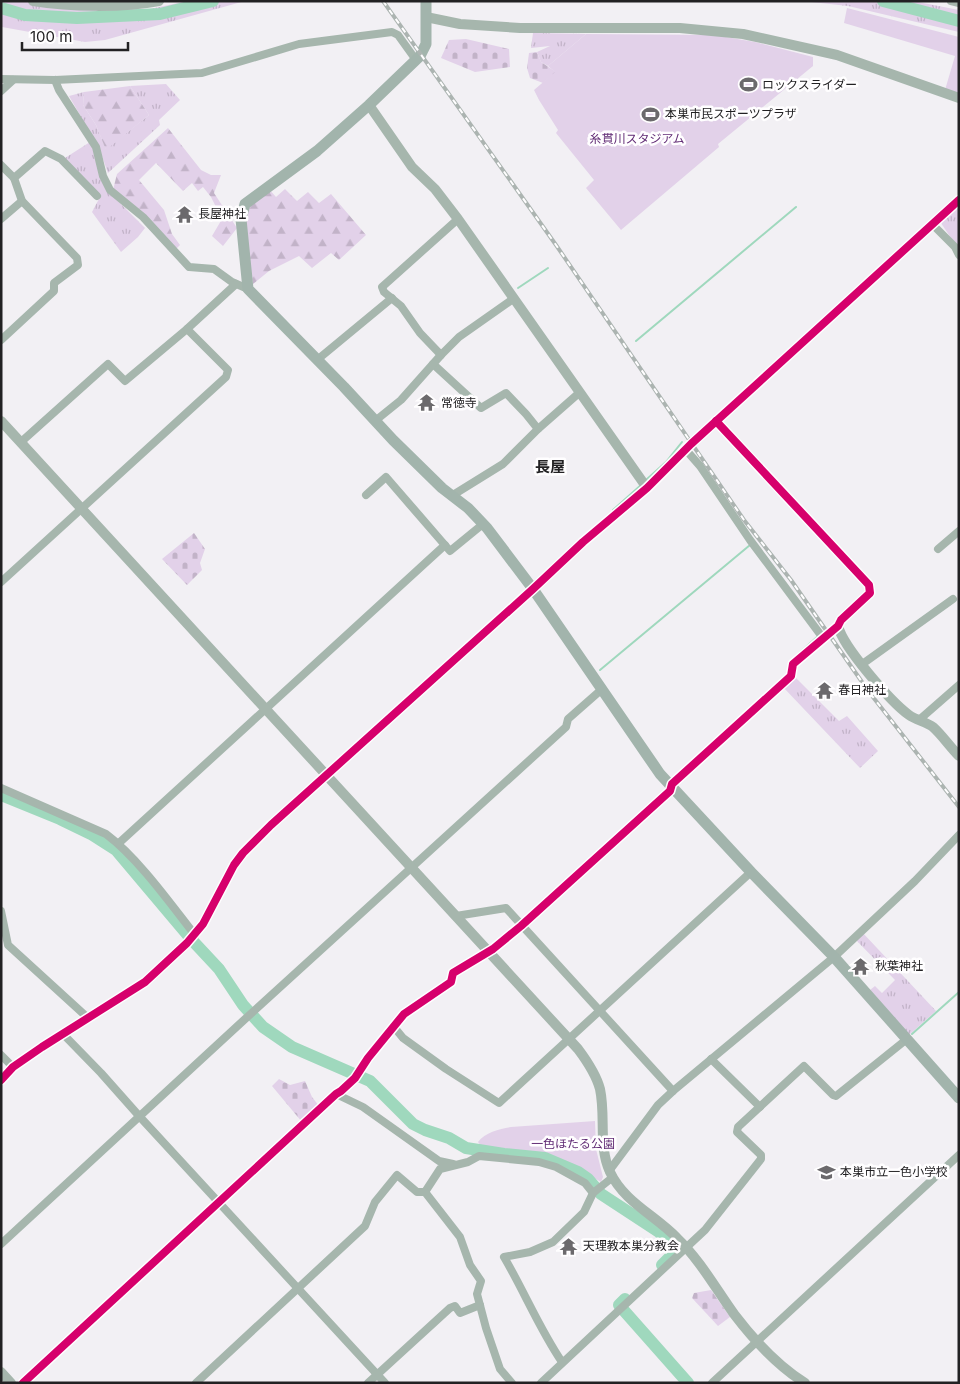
<svg xmlns="http://www.w3.org/2000/svg" width="960" height="1384" viewBox="0 0 960 1384" font-family="Inter,'Noto Sans JP',sans-serif">
  <style>
    .grass { fill: url(#grass-tufts) }
    .forest { fill: url(#forest-firs) }
    .cemetery { fill: url(#cemetery-stones) }
    .green { fill: #e2d1e9 }
    .lines { fill: none; stroke-linecap: round; stroke-linejoin: round }
    .stream { stroke: #9fd8bd; stroke-width: 2 }
    .river { stroke: #9fd8bd; stroke-width: 12 }
    .minor { stroke: #a6b6ad; stroke-width: 8 }
    .tertiary { stroke: #a6b6ad; stroke-width: 10 }
    .secondary { stroke: #a2b4ac; stroke-width: 11 }
    .rail-casing { stroke: #acb4b1; stroke-width: 4 }
    .rail { stroke: #fffeff; stroke-width: 2; stroke-dasharray: 5.5; stroke-linecap: butt }
    .cycleway-casing { stroke: #fffeff; stroke-width: 11 }
    .cycleway { stroke: #d6006c; stroke-width: 8 }
    .labels { text-anchor: middle; stroke-width: 5; stroke-linejoin: round; paint-order: stroke }
    .poi-label { font-size: 12px; fill: #222123; stroke: #fffeff; text-anchor: start }
    .park-label { font-size: 12px; fill: #602a74; stroke: #fffeff }
    .quarter-label { font-size: 15px; font-weight: bold; fill: #222123; stroke: #fffeff }
  </style>
  <defs>
    <pattern id="grass-tufts" width="24" height="20" patternUnits="userSpaceOnUse" patternTransform="scale(1.25)"><rect width="24" height="20" fill="#e2d1e9"/><path d="M3 7l-1-3M5 7V3M7 7l1-3M15 17l-1-3M17 17v-4M19 17l1-3" fill="none" stroke="#c2b3c8"/></pattern>
    <pattern id="forest-firs" width="22" height="20" patternUnits="userSpaceOnUse" patternTransform="scale(1.25)"><rect width="22" height="20" fill="#e2d1e9"/><path d="M5 1l3.5 6h-7zM16 11l3.5 6h-7z" fill="#c2b3c8"/></pattern>
    <pattern id="cemetery-stones" width="16" height="16" patternUnits="userSpaceOnUse" patternTransform="scale(1.25)"><rect width="16" height="16" fill="#e2d1e9"/><path d="M2 7V4a2 2 0 0 1 4 0v3zM10 15v-3a2 2 0 0 1 4 0v3z" fill="#c2b3c8"/></pattern>
  </defs>
  <rect width="100%" height="100%" fill="#f2f0f4"/>
  <g class="grass">
    <path d="M1,1h20l73,9 56,-1 37,-8h58l-140,39 -20,2 -83,-15z"/>
    <path d="M802,1h111l46,9v22l-111,-26z"/>
    <path d="M533,33l53,1 -38,32 -7,-4 -4,-10 13,-6 -19,2z"/>
    <path d="M166,84l14,16 -21,20 1,5 -52,48 -9,-25 -30,-52 15,-4 -1,13 13,20 10,24 43,-34 -19,-29z"/>
    <path d="M90,142l5,7 11,40 39,39 -7,9 -17,15 -29,-40 8,-15 -35,-39z"/>
    <path d="M959,207v37h-4l-14,-21z"/>
    <path d="M795,677l44,44 8,-5 31,35 -18,17 -77,-81z"/>
    <path d="M862,932l74,79 -27,24 -39,-45 5,-4 7,7 13,-13 -40,-41z"/>
  </g>
  <g class="forest">
    <path d="M130,86l19,29 -43,35 -10,-25 -13,-20 1,-13z"/>
    <path d="M168,128l33,42 10,5h10l-7,18 23,35 -14,18 -11,-10 10,-17 -11,-22 -8,-10 -5,4 -6,-8 -9,8 -27,-28 -17,17 25,30 8,24 8,11 -4,4 -63,-59 4,-16z"/>
    <path d="M268,188l8,9 9,-8 12,12 11,-9 11,11 12,-9 35,41 -27,25 -8,-7 -19,15 -13,-12 -30,15 -16,13 -9,-49 4,-29z"/>
  </g>
  <g class="cemetery">
    <path d="M466,39l43,10 1,18 -35,5 -34,-14 8,-18z"/>
    <path d="M537,52l4,10 15,10 -13,11 -13,-5 -3,-10 2,-15z"/>
    <path d="M194,533l11,16 -5,14 2,7 -15,15 -25,-26z"/>
    <path d="M279,1079l11,6 15,-4 7,16 7,9 -17,16 -30,-36z"/>
    <path d="M711,1290l19,27 -12,9 -26,-28 2,-5z"/>
  </g>
  <g class="green">
    <path d="M847,8l112,29v57l-14,-4 10,-34 -111,-33z"/>
    <path d="M586,34l128,1 41,7 58,15v9l-95,78 1,3 -98,83 -35,-42 8,-8 -38,-47 2,-3 -19,-30 -5,-10 21,-18 -7,-6z"/>
    <path d="M595,1121l1,28 7,28 -2,5 -22,-13 -39,-15 -41,-2 -18,-6 -3,-4c7,-10 22,-13 33,-15z"/>
  </g>
  <g class="lines">
    <g class="stream">
      <path d="M518,288l30,-20"/>
      <path d="M636,341l160,-134"/>
      <path d="M646,480l20,-18 16,-20"/>
      <path d="M613,510l28,-25"/>
      <path d="M795,657l22,-20"/>
      <path d="M600,670l150,-125"/>
      <path d="M912,1034l47,-42"/>
    </g>
    <g class="river">
      <path d="M883,1l76,20"/>
      <path d="M1,8l24,7 52,3 83,-4 53,-13"/>
      <path d="M1,795l59,24 31,15 25,16 75,89 28,30 24,36 20,22 29,20 78,34 43,43 12,6 24,8 17,10 38,6 41,4 33,14 10,7 13,15 58,38 17,19 -14,14"/>
      <path d="M625,1299l-6,6 69,78"/>
    </g>
    <g class="minor">
      <path d="M951,1l8,2"/>
      <path d="M1,79l54,1 147,-7 97,-29 93,-12 6,3 18,25"/>
      <path d="M55,80l4,10 37,57 7,29 7,14 33,27 46,50 25,2 18,13 16,7"/>
      <path d="M1,91l12,-11"/>
      <path d="M1,165l13,13 8,23 55,57 1,7 -24,18v8l-53,49"/>
      <path d="M14,178l31,-27 16,8 36,37"/>
      <path d="M1,219l21,-18"/>
      <path d="M932,224l23,23 4,8"/>
      <path d="M441,355l-21,-22 -19,-27 -17,-14 -2,-5 76,-68"/>
      <path d="M317,360l75,-62"/>
      <path d="M433,364l48,44 25,-15 20,21 12,15"/>
      <path d="M375,421l26,-21 40,-45 18,-18 54,-38"/>
      <path d="M21,442l87,-78 17,17 62,-52 49,-45"/>
      <path d="M686,450l14,16 50,74 73,98"/>
      <path d="M366,495l20,-18 64,74 33,-27"/>
      <path d="M453,495l50,-31 35,-35 41,-36"/>
      <path d="M938,549l21,-18"/>
      <path d="M1,582l225,-205 2,-7 -41,-41"/>
      <path d="M861,665l92,-66"/>
      <path d="M919,720l40,-35"/>
      <path d="M1,788l105,46c32,24 64,69 89,101"/>
      <path d="M119,843l326,-298"/>
      <path d="M1,911l7,34 80,73"/>
      <path d="M456,916l50,-8 167,183"/>
      <path d="M394,1027l9,11 43,31 53,34 252,-231"/>
      <path d="M63,1034l38,39 39,44 245,266"/>
      <path d="M1,1055l12,12"/>
      <path d="M711,1059l49,48"/>
      <path d="M336,1094l27,13 76,54 14,3"/>
      <path d="M609,1171l49,-66 15,-14 161,-134 81,-76 44,-46"/>
      <path d="M425,1192l15,-23 28,-7 11,-6 60,6 17,5 29,16 8,10"/>
      <path d="M1,1244l243,-224 322,-293 2,-8 33,-29"/>
      <path d="M562,1362c-22,-32 -38,-71 -58,-105l26,-5 23,-10 31,-30 9,-19 20,-16"/>
      <path d="M23,1383l313,-289 5,-3 14,-13 13,-20 36,-44 47,-32 2,-9 40,-24 28,-23 149,-135 2,-7 119,-108 2,-12 45,-38"/>
      <path d="M196,1383l169,-157 10,-24 22,-27 20,17h8l35,45 10,28 11,16 -4,13 9,34 14,41 12,14"/>
      <path d="M368,1383l82,-75 5,-2 5,7 20,-8"/>
      <path d="M541,1383l164,-153 56,-71v-4l-24,-23 1,-5 66,-61 29,29 3,1 71,-57"/>
      <path d="M712,1383l247,-228"/>
    </g>
    <g class="tertiary">
      <path d="M33,1c37,6 89,7 126,0"/>
      <path d="M426,17l34,7 60,4h160l63,6 94,21 122,43"/>
      <path d="M369,105l43,62 23,22 23,30 189,269"/>
      <path d="M1,421l577,628c9,12 18,25 22,40 6,28 -2,57 10,83 14,30 45,43 67,66 23,22 39,51 57,76 19,25 44,52 71,69"/>
      <path d="M716,421l153,164 1,8 -29,27 -3,6c5,21 53,76 71,89 7,5 17,7 24,12 9,8 17,20 26,29"/>
      <path d="M1,1080l12,-13 29,-20 103,-65 42,-39 16,-19 31,-59 9,-12 28,-28 262,-236 50,-47 64,-54 44,-44 268,-244"/>
      <path d="M1,1372l10,11"/>
    </g>
    <path class="secondary" d="M426,1v43l-6,12 -51,49 -52,46 -72,53 -4,15 7,70 96,98 49,53 49,48 26,20 19,20 46,61 127,185 91,98 83,85 125,141"/>
    <defs>
      <path id="rail" d="M383,1l173,244 188,275 47,60 78,112 90,115"/>
    </defs>
    <use href="#rail" class="rail-casing"/>
    <use href="#rail" class="rail"/>
    <defs>
      <g id="cycleway">
        <path d="M1,1080l12,-13 29,-20 103,-65 42,-39 16,-19 31,-59 9,-12 28,-28 262,-236 50,-47 64,-54 44,-44 268,-244"/>
        <path d="M23,1383l313,-289 5,-3 14,-13 13,-20 36,-44 47,-32 2,-9 40,-24 28,-23 149,-135 2,-7 119,-108 2,-12 45,-38 3,-6 29,-27 -1,-8 -153,-164"/>
      </g>
    </defs>
    <use href="#cycleway" class="cycleway-casing"/>
    <use href="#cycleway" class="cycleway"/>
  </g>
  <defs>
    <symbol id="stadium-bare" viewBox="-9 -9 18 18"><path d="M0-5a6.5 5 0 1 0 0 10a6.5 5 0 1 0 0-10ZM-3.5-1.8h7v3.6h-7Z" fill="#6b696c" stroke="#fffeff" stroke-width="2.5" paint-order="stroke"/></symbol>
    <symbol id="temple-bare" viewBox="-9 -9 18 18"><path d="M0-6L5-2H3V0L6.5 2.5H4V6H1.5V3h-3V6H-4V2.5H-6.5L-3 0V-2H-5Z" fill="#6b696c" stroke="#fffeff" stroke-width="2.5" paint-order="stroke"/></symbol>
    <symbol id="school-bare" viewBox="-9 -9 18 18"><path d="M0-5L7-2L0 1L-7-2ZM-4 1L0 2.5L4 1V4Q0 6-4 4Z" fill="#6b696c" stroke="#fffeff" stroke-width="2.5" paint-order="stroke"/></symbol>
  </defs>
  <g fill-rule="evenodd">
    <use href="#stadium-bare" x="736" y="72" width="25" height="25"/>
    <use href="#stadium-bare" x="638" y="102" width="25" height="25"/>
    <use href="#temple-bare" x="172" y="202" width="25" height="25"/>
    <use href="#temple-bare" x="414" y="390" width="25" height="25"/>
    <use href="#temple-bare" x="812" y="678" width="25" height="25"/>
    <use href="#temple-bare" x="848" y="954" width="25" height="25"/>
    <use href="#school-bare" x="814" y="1160" width="25" height="25"/>
    <use href="#temple-bare" x="556" y="1234" width="25" height="25"/>
  </g>
  <g class="labels">
    <g class="poi-label">
      <text x="762" y="89">ロックスライダー</text>
      <text x="665" y="118">本巣市民スポーツプラザ</text>
      <text x="198" y="218">長屋神社</text>
      <text x="441" y="407">常徳寺</text>
      <text x="838" y="694">春日神社</text>
      <text x="875" y="970">秋葉神社</text>
      <text x="840" y="1176">本巣市立一色小学校</text>
      <text x="583" y="1250">天理教本巣分教会</text>
    </g>
    <g class="park-label">
      <text x="637" y="143">糸貫川スタジアム</text>
      <text x="573" y="1148">一色ほたる公園</text>
    </g>
    <g class="quarter-label">
      <text x="550" y="472">長屋</text>
    </g>
  </g>
  <rect width="960" height="1384" fill="none" stroke="#222123" stroke-width="5"/>
  <path d="M22 42v8h106v-8" fill="none" stroke="#222123" stroke-width="2.5"/>
  <text x="30" y="42" font-size="15" fill="#222123" stroke="#fffeff" stroke-width="4" paint-order="stroke">100 m</text>
</svg>
